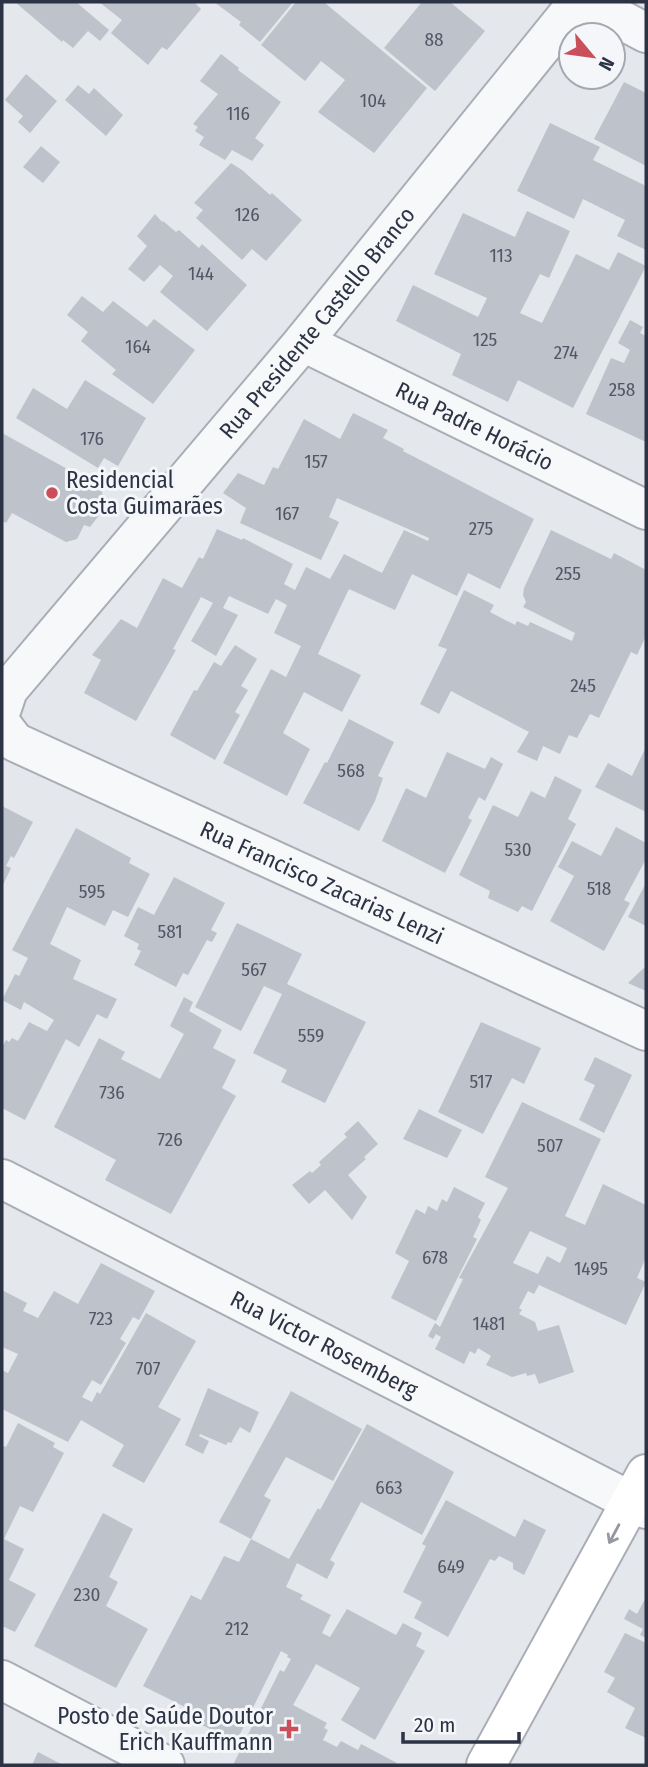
<svg xmlns="http://www.w3.org/2000/svg" width="648" height="1767" viewBox="0 0 648 1767" font-family="'Fira Sans Condensed',sans-serif">
  <style>
    .building { fill: #bec2cb; fill-rule: evenodd }
    .lines { fill: none; stroke-linecap: round; stroke-linejoin: round }
    .street-casing { stroke: #a9adb6; stroke-width: 42 }
    .secondary-casing { stroke: #a9adb6; stroke-width: 42 }
    .street { stroke: #f7f8fa; stroke-width: 38 }
    .secondary { stroke: #fff; stroke-width: 38 }
    .oneway { stroke: #9699a2 }
    .poi-dot { fill: #cb4f5a; stroke: #f4f6f9; stroke-width: 2.5 }
    .labels { text-anchor: middle; stroke-width: 6; stroke-linejoin: round; paint-order: stroke }
    .number-label { font-size: 19px; fill: #505766 }
    .street-label { font-size: 23px; fill: #2c3344; stroke: #f4f6f9 }
    .poi-label { font-size: 23px; fill: #2c3344; stroke: #f4f6f9; text-anchor: start }
  </style>
  <rect width="100%" height="100%" fill="#e4e7eb"/>
  <g class="building">
    <path d="M15,2h61l33,28 -9,11 -12,-10 -15,17 -10,-8 -1,2z"/>
    <path d="M99,2h95l7,7 -34,41 -5,-3 -14,18 -37,-32 11,-13z"/>
    <path d="M214,2h79l-33,40 -21,-17 2,-3z"/>
    <path d="M296,2l29,1 102,85 -53,65 -56,-41 27,-32 -24,-19 -16,20 -44,-36z"/>
    <path d="M422,2h28l35,29 -50,60 -51,-43z"/>
    <path d="M221,54l18,14 -1,2 43,32 -26,36 9,7 -12,16 -20,-11 -7,10 -26,-15 5,-8 -9,-6 3,-4 -5,-3 25,-30 -18,-13z"/>
    <path d="M26,74l31,27 -27,32 -12,-11 5,-6 -18,-16z"/>
    <path d="M624,82l22,11v73l-52,-27z"/>
    <path d="M78,85l11,9 5,-6 29,27 -17,21 -41,-36z"/>
    <path d="M550,123l50,24 -7,13 53,26v64l-29,-14 8,-16 -42,-21 -9,20 -57,-28z"/>
    <path d="M41,146l19,16 -17,21 -20,-16z"/>
    <path d="M231,163l11,7 28,25 2,-2 30,27 -36,41 -14,-12 -10,11 -46,-42 7,-8 -9,-7z"/>
    <path d="M527,211l43,20 -21,47 -9,-4 -20,39 22,10 34,-69 33,16 9,-18 28,14 -73,142 -55,-28 -10,22 -56,-27 9,-21 -65,-33 17,-36 65,32 9,-19 -53,-24 29,-61 52,24z"/>
    <path d="M155,214l7,8 1,-1 13,11 3,-2 20,18 3,-4 45,41 -40,46 -47,-39 13,-16 -13,-11 -16,17 -16,-13 19,-23 -10,-10z"/>
    <path d="M82,296l21,16 10,-11 34,26 7,-8 41,31 -42,54 -41,-30 4,-4 -35,-29 7,-9 -21,-17z"/>
    <path d="M630,320l13,7 -3,6 6,3v106l-60,-28 25,-56 13,5 6,-13 -12,-7z"/>
    <path d="M85,380l61,38 -28,48 -14,-8 -6,10 -82,-50 17,-30 34,21z"/>
    <path d="M353,413l35,17 -5,8 21,11 -1,2 131,68 -34,70 -32,-16 -11,23 -45,-22 -17,36 -46,-21 -31,65 43,21 -19,37 -38,-20 -21,41 27,16 -23,47 -64,-33 48,-94 15,8 15,-31 -27,-13 13,-28 -11,-6 -8,15 -39,-18 -6,12 15,7 -22,41 -25,-15 22,-38 -12,-6 -28,52 3,1 -40,71 -52,-28 17,-33 -9,-5 29,-36 16,9 26,-50 19,10 17,-31 4,2 14,-30 25,11 1,-2 50,26 -9,20 11,6 11,-23 24,12 14,-25 38,19 22,-43 24,11 1,-3 -92,-40 -8,19 10,5 -18,38 -81,-37 6,-15 -23,-15 15,-20 26,12 9,-18 5,2 26,-50 36,20z"/>
    <path d="M2,433l98,54 4,12 -9,13 5,2 -10,13 -6,-2 -7,14 -11,3 -54,-29 -6,10 -4,-2z"/>
    <path d="M551,530l60,29 3,-6 32,17v66l-9,19 -6,-3 -32,66 -9,-4 -13,24 -8,-3 -9,19 -17,-8 -6,15 -20,-9 12,-20 -78,-41 -12,23 -19,-10 27,-55 -9,-3 26,-56 30,15 -4,7 25,13 2,-4 11,5 2,-4 42,19 3,-8 -52,-26 3,-5 -3,-7 1,-7z"/>
    <path d="M235,645l22,14 -16,27 7,4 -13,22 5,3 -25,45 -45,-25 24,-45 3,1 17,-29 7,4z"/>
    <path d="M349,719l45,23 -16,34 5,2 -8,23 -16,30 -56,-28 22,-41 2,1z"/>
    <path d="M646,747v65l-51,-25 13,-24 24,13z"/>
    <path d="M447,752l38,17 6,-12 12,7 -18,37 -6,-4 -11,21 4,2 -27,53 -63,-32 24,-53 20,10z"/>
    <path d="M555,776l27,14 -14,29 8,5 -44,87 -10,-5 -4,6 -30,-14 2,-7 -31,-16 34,-70 25,12 13,-26 14,7z"/>
    <path d="M2,806l31,16 -19,36 -3,-2 -5,10 5,2 -9,19z"/>
    <path d="M616,827l30,16v16l-22,41 6,3 -26,48 -54,-30 24,-45 -16,-9 14,-26 29,15z"/>
    <path d="M76,828l55,30 -2,5 21,11 -22,43 -15,-7 -8,16 -38,-19 -17,37 31,16 -8,19 44,20 -10,20 -10,-5 -18,33 -13,-8 -41,81 -23,-12v-61l4,-7 3,2 3,-4 6,3 11,-19 18,9 7,-11 -30,-18 -3,8 -19,-10 13,-26 4,2 9,-18 -16,-8z"/>
    <path d="M174,877l51,26 -14,27 6,3 -5,9 -5,-2 -19,35 -5,-2 -7,14 -42,-22 7,-14 -4,-2 2,-5 -15,-8 14,-29 16,8z"/>
    <path d="M646,883v43l-18,-9z"/>
    <path d="M237,923l65,31 -15,30 79,38 -41,81 -44,-21 6,-12 -34,-17 29,-59 -18,-8 -23,45 -46,-24z"/>
    <path d="M646,966v25l-18,-8z"/>
    <path d="M184,997l9,5 -4,9 33,19 -9,18 23,12 -14,28 14,8 -65,118 -66,-34 11,-20 -62,-33 45,-89 26,14 -4,7 39,20 24,-45 -14,-8z"/>
    <path d="M481,1022l60,26 -17,36 -12,-6 -29,56 -45,-22z"/>
    <path d="M595,1057l37,18 -28,58 -25,-13 16,-35 -11,-5z"/>
    <path d="M522,1102l79,37 -36,77 20,9 18,-41 43,21v52l-9,21 9,4 -20,43 -87,-40 -5,9 -6,-3 -9,17 3,2 -3,4 16,8 3,9 21,-6 15,47 -35,12 -4,-10 -8,2 -1,-3 -14,4 -26,-12 5,-9 -13,-8 -3,6 -5,-3 -6,13 -29,-15 6,-12 -5,-3 -3,5 -5,-3 7,-13 5,4 23,-48 -4,-1 49,-90 -23,-11zM530,1231l37,17 -7,15 -13,-7 -9,18 -25,-11z"/>
    <path d="M419,1109l43,21 -15,28 -44,-19z"/>
    <path d="M358,1121l20,23 -14,13 2,2 -18,16 19,22 -15,23 -27,-30 -16,14 -17,-19 18,-14 2,2 9,-8 -2,-3 28,-25 -3,-3z"/>
    <path d="M454,1187l31,16 -7,14 3,3 -8,17 4,2 -41,82 -45,-23 18,-37 -14,-8 21,-44 9,5 3,-8 9,5 5,-12 5,3z"/>
    <path d="M101,1263l54,28 -16,29 -6,-3 -13,22 6,4 -25,42 -9,-5 -10,17 10,5 5,-10 3,2 46,-81 50,28 -38,66 23,12 -37,64 -32,-17 12,-21 -43,-25 -13,22 -66,-33v-39l6,3 10,-19 -16,-7v-57l25,13 -4,8 15,7 16,-27 24,13z"/>
    <path d="M208,1388l51,24 -9,21 -10,-6 -9,16 -3,-1 -2,3 -26,-11 -1,2 10,5 -6,13 -18,-9z"/>
    <path d="M291,1391l71,38 -29,52 -47,-24 -22,39 7,4 -20,39 -32,-17z"/>
    <path d="M18,1423l37,20 -2,4 11,6 -31,59 -13,-6 -16,33 20,10 -15,31 27,14 -21,38 -13,-6v-181l4,2z"/>
    <path d="M367,1424l87,48 -32,63 -61,-33 -31,58 5,3 -8,16 -30,-16 -11,24 17,8 -3,4 31,16 -9,18 8,4 17,-28 49,26 7,-12 19,10 -6,13 9,5 -50,89 -34,-20 19,-32 -44,-24 -23,41 34,18 -3,5 4,2 -5,10 14,7 4,-6 17,9 3,-6 36,19 -1,2h-163l47,-95 4,2 7,-13 -4,-2 1,-2 -7,-4 -45,91 -52,-26 3,-8 -44,-22 48,-91 10,5 23,-44 15,6 12,-23 38,20 29,-51 2,2z"/>
    <path d="M446,1500l69,37 9,-18 22,11 -22,45 -11,-6v-6l-14,-7 -4,5 -5,-2 -42,78 -34,-19 8,-16 -19,-10 23,-46 -4,-2z"/>
    <path d="M103,1513l30,16 -24,48 9,5 -12,24 42,23 -32,59 -82,-42z"/>
    <path d="M646,1597v41l-6,-3 3,-6 -19,-10 5,-10 8,5z"/>
    <path d="M625,1633l21,10v95l-21,-10 10,-20 -28,-16 8,-14 -11,-6z"/>
    <path d="M38,1752l25,13h-31z"/>
  </g>
  <g class="lines">
    <defs>
      <g id="street">
        <path d="M588,2l58,31"/>
        <path id="s1" d="M303,342l343,168"/>
        <path id="s2" d="M2,708l6,-18 295,-348 275,-340"/>
        <path id="s3" d="M2,725l13,17 631,289"/>
        <path id="s4" d="M2,1179l644,330"/>
        <path d="M2,1680l163,85"/>
      </g>
      <path id="secondary" d="M486,1765l160,-291"/>
    </defs>
    <use href="#street" class="street-casing"/>
    <use href="#secondary" class="secondary-casing"/>
    <use href="#street" class="street"/>
    <use href="#secondary" class="secondary"/>
  </g>
  <defs><path id="oneway-shaft" d="M-6 0H5M1.5-3L5.5 0L1.5 3" fill="none" stroke-width="1.6" stroke-linecap="round" stroke-linejoin="round" transform="scale(1.75)"/></defs>
  <use class="oneway" href="#oneway-shaft" transform="translate(614 1534) rotate(118)"/>
  <g class="poi-dot">
    <circle cx="52" cy="493" r="7"/>
    <path d="M285.5 1718.5h7v7h7v7h-7v7h-7v-7h-7v-7h7z"/>
  </g>
  <g class="labels">
    <g class="number-label">
      <text x="434" y="46">88</text>
      <text x="373" y="107">104</text>
      <text x="238" y="120">116</text>
      <text x="247" y="221">126</text>
      <text x="501" y="262">113</text>
      <text x="201" y="280">144</text>
      <text x="485" y="346">125</text>
      <text x="138" y="353">164</text>
      <text x="566" y="359">274</text>
      <text x="622" y="396">258</text>
      <text x="92" y="445">176</text>
      <text x="316" y="468">157</text>
      <text x="287" y="520">167</text>
      <text x="481" y="535">275</text>
      <text x="568" y="580">255</text>
      <text x="583" y="692">245</text>
      <text x="351" y="777">568</text>
      <text x="518" y="856">530</text>
      <text x="599" y="895">518</text>
      <text x="92" y="898">595</text>
      <text x="170" y="938">581</text>
      <text x="254" y="976">567</text>
      <text x="311" y="1042">559</text>
      <text x="481" y="1088">517</text>
      <text x="112" y="1099">736</text>
      <text x="170" y="1146">726</text>
      <text x="550" y="1152">507</text>
      <text x="435" y="1264">678</text>
      <text x="591" y="1275">1495</text>
      <text x="101" y="1325">723</text>
      <text x="489" y="1330">1481</text>
      <text x="148" y="1375">707</text>
      <text x="389" y="1494">663</text>
      <text x="451" y="1573">649</text>
      <text x="87" y="1601">230</text>
      <text x="237" y="1635">212</text>
    </g>
    <g class="street-label">
      <text dy="8" stroke="none"><textPath href="#s2" startOffset="499">Rua Presidente Castello Branco</textPath></text>
      <text dy="8" stroke="none"><textPath href="#s1" startOffset="191">Rua Padre Horácio</textPath></text>
      <text dy="8" stroke="none"><textPath href="#s3" startOffset="359">Rua Francisco Zacarias Lenzi</textPath></text>
      <text dy="8" stroke="none"><textPath href="#s4" startOffset="362">Rua Victor Rosemberg</textPath></text>
    </g>
    <g class="poi-label">
      <text x="66" y="488">Residencial<tspan x="66" dy="26">Costa Guimarães</tspan></text>
      <text x="273" y="1724" text-anchor="end">Posto de Saúde Doutor<tspan x="273" dy="26">Erich Kauffmann</tspan></text>
    </g>
  </g>
  <rect width="648" height="1767" fill="none" stroke="#2c3344" stroke-width="7"/>
  <g transform="translate(592 56) rotate(119)"><circle r="33" fill="#f4f6f9" stroke="#a4a8b1" stroke-width="2"/>
  <path d="M0-5L12 26L0 18L-12 26Z" fill="#cb4f5a"/>
  <text y="-10" font-size="19" font-weight="bold" text-anchor="middle" fill="#2c3344">N</text>
  </g>
  <path d="M403 1732v10h116v-10" fill="none" stroke="#2c3344" stroke-width="3.5"/>
  <text x="414" y="1732" font-size="21" fill="#2c3344" stroke="#f4f6f9" stroke-width="5" paint-order="stroke">20 m</text>
</svg>
